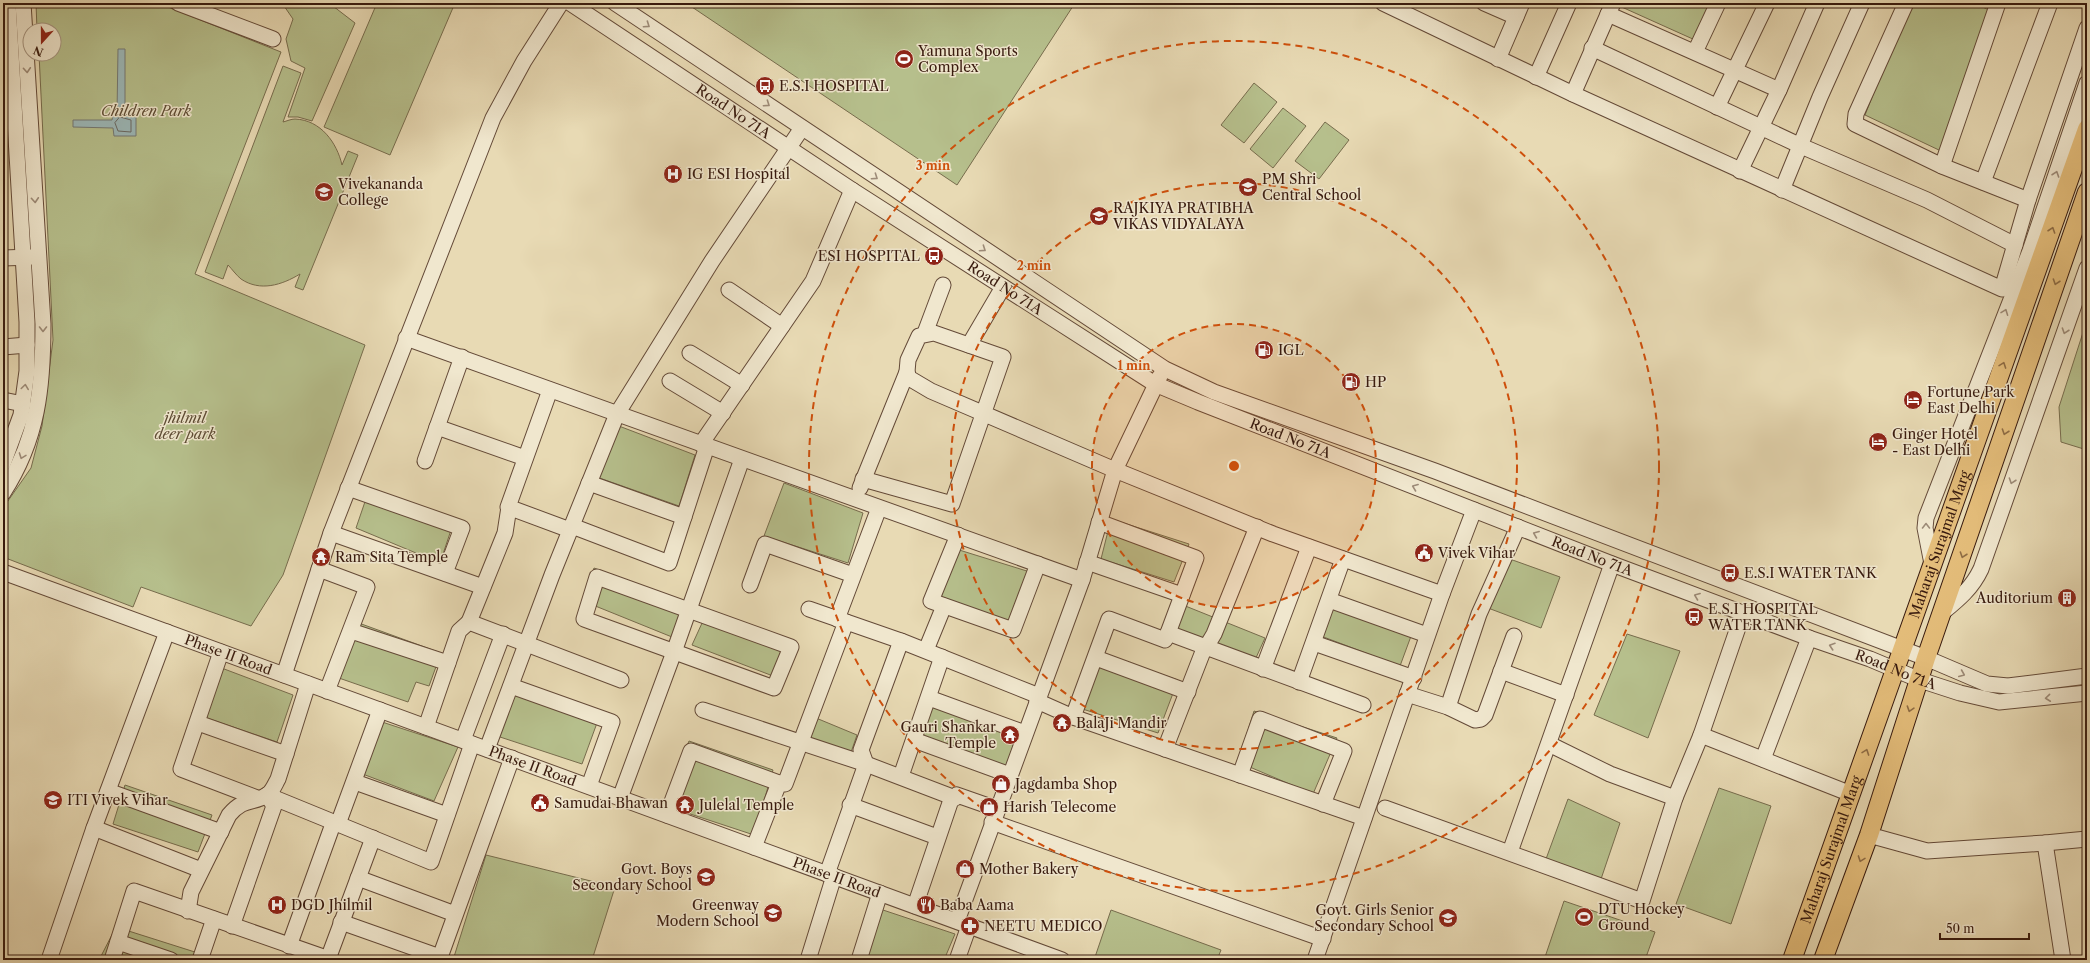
<svg xmlns="http://www.w3.org/2000/svg" width="2090" height="963" viewBox="0 0 2090 963" font-family="'Libre Caslon Text',serif">
  <style>
    .green { fill: #b6bf8c; stroke: #776c4d }
    .water { fill: #9cb8b8; stroke: #747974 }
    .lines { fill: none; stroke-linecap: round; stroke-linejoin: round }
    .shore { stroke: #6a6963; stroke-width: 1 }
    .minor-casing { stroke: #644a38; stroke-width: 17 }
    .major-casing { stroke: #381a0e; stroke-width: 20 }
    .minor { stroke: #f0e7ce; stroke-width: 15 }
    .major { stroke: #e4bd7a; stroke-width: 18 }
    .oneway { stroke: #9d8b78 }
    .oneway2 { stroke: #8e6c44 }
    .ring { fill: none; stroke: #ce500c; stroke-width: 2; stroke-dasharray: 7 5 }
    .labels { text-anchor: middle; stroke-width: 3; stroke-linejoin: round; paint-order: stroke }
    .poi-label { font-size: 14px; fill: #381a0e; stroke: #f0e7ce; text-anchor: start }
    .park-label { font-size: 14px; font-style: italic; fill: #5e4c34; stroke: #f0e7ce }
    .street-label { font-size: 14px; fill: #381a0e; stroke: #f0e7ce }
    .centre { fill: #ce500c; stroke: #f0e7ce; stroke-width: 2 }
    .ring-label { font-size: 12px; text-anchor: middle; font-weight: bold; fill: #ce500c; stroke: #f0e7ce; stroke-width: 3; stroke-linejoin: round; paint-order: stroke }
  </style>
  <rect width="100%" height="100%" fill="#e8dab4"/>
  <filter id="stains"><feTurbulence type="fractalNoise" baseFrequency=".005" numOctaves="4"/><feColorMatrix values="0 0 0 0 .2 0 0 0 0 .09 0 0 0 0 .02 0 0 0 .5 -.17"/></filter>
  <radialGradient id="worn" r=".72"><stop offset=".6" stop-color="#630" stop-opacity="0"/><stop offset="1" stop-color="#630" stop-opacity=".3"/></radialGradient>
  <g class="green">
    <path d="M36,3h122l123,49 -86,222 170,71 -82,230 -32,51 -110,-39 -8,20 -130,-50v-49l28,-40 11,-42 11,-86 -14,-286h15v-24h-17z"/>
    <path d="M282,3h47l26,20 -43,98 -14,-4h-10l17,-49 -14,-7 -5,-22 7,-20z"/>
    <path d="M377,3h78l-65,152 -66,-28z"/>
    <path d="M686,3h389l-118,182z"/>
    <path d="M1615,3h98l-18,37 -80,-36z"/>
    <path d="M1909,3h65l15,7 -48,141 -76,-36z"/>
    <path d="M283,66l18,7 -18,49c4,-1 8,-3 12,-3 26,1 42,24 47,46l6,-14 10,4 -55,135 -8,-3 5,-13c-18,11 -40,18 -59,5 -5,-4 -9,-10 -13,-14l-5,14 -18,-7z"/>
    <path d="M1254,83l23,19 -33,41 -23,-18z"/>
    <path d="M1283,108l23,18 -33,42 -23,-19z"/>
    <path d="M1325,122l24,18 -30,39 -24,-18z"/>
    <path d="M2087,320v130l-26,-8 -2,-35z"/>
    <path d="M611,423l84,32 -16,51 -88,-31z"/>
    <path d="M784,483l79,30 -15,50 -84,-27z"/>
    <path d="M369,490l86,28 -15,45 -84,-35z"/>
    <path d="M1111,519l78,25 -15,38 -73,-23z"/>
    <path d="M956,549l74,23 -19,52 -74,-27z"/>
    <path d="M1507,558l53,19 -19,51 -53,-20z"/>
    <path d="M594,568l92,38 -14,31 -89,-36z"/>
    <path d="M1335,599l79,29 -14,38 -79,-30z"/>
    <path d="M1173,601l92,37 -10,22 -90,-35z"/>
    <path d="M708,610l78,28 -13,38 -81,-31z"/>
    <path d="M356,622l85,31 -12,33 -13,-4 -8,20 -72,-25z"/>
    <path d="M1627,634l53,17 -32,87 -54,-23z"/>
    <path d="M1094,651l84,29 -20,53 -85,-27z"/>
    <path d="M211,664l82,31 -16,47 -85,-29z"/>
    <path d="M516,683l85,29 -19,52 -88,-29z"/>
    <path d="M930,701l82,31 1,14 -8,24 -88,-33z"/>
    <path d="M1254,711l83,27 -24,56 -75,-32z"/>
    <path d="M816,718l41,17 -8,23 -42,-14z"/>
    <path d="M373,719l85,28 -24,54 -82,-31z"/>
    <path d="M689,741l84,29 -19,65 -91,-30z"/>
    <path d="M125,785l87,30 -14,37 -85,-28z"/>
    <path d="M1719,788l52,18 -40,118 -55,-20z"/>
    <path d="M1568,799l52,24 -20,59 -54,-23z"/>
    <path d="M486,855l129,32 -23,73h-139z"/>
    <path d="M1564,901l91,31 -10,28h-101z"/>
    <path d="M877,908l78,26 -11,26h-77l-8,-3z"/>
    <path d="M1111,910l110,40 -4,10h-123z"/>
    <path d="M116,927l82,26 -2,7h-97z"/>
  </g>
  <path class="water" d="M118,49h7v65l11,1v21h-22l-1,-8 -40,-1v-7h39l1,-6h4z"/>
  <g class="lines">
    <path class="shore" d="M120,117l11,3v12l-13,-1 -3,-8z"/>
    <defs>
      <g id="minor">
        <path d="M178,3l95,36"/>
        <path id="s1" d="M570,3l282,187 303,194 43,18 414,162 197,74 61,21 50,21 40,13 39,9 88,-9"/>
        <path d="M615,3l550,366 49,23 221,79 491,187 61,26 21,2 79,-10"/>
        <path d="M1383,3l190,91 429,195 26,-89 59,-172"/>
        <path d="M1484,3l32,14"/>
        <path d="M1906,3l-50,111 -1,10 87,42 86,34"/>
        <path d="M1608,14l171,76"/>
        <path d="M1592,48l209,98 126,54 88,45"/>
        <path d="M1695,52l23,-49"/>
        <path d="M1498,59l24,-56"/>
        <path d="M1536,77l33,-74"/>
        <path d="M1573,94l40,-91"/>
        <path d="M1717,107l50,-104"/>
        <path d="M1942,166l56,-163"/>
        <path d="M1740,171l39,-81 38,-87"/>
        <path d="M1983,182l67,-179"/>
        <path d="M1782,190l38,-93 42,-94"/>
        <path d="M3,258l29,-1"/>
        <path d="M729,290l53,36"/>
        <path d="M925,333l18,-48"/>
        <path d="M406,338l676,242"/>
        <path d="M969,345l34,-58"/>
        <path d="M3,347l24,-2"/>
        <path d="M690,353l52,32"/>
        <path d="M670,381l53,32"/>
        <path d="M550,390l-42,117 62,23"/>
        <path d="M3,400l20,4"/>
        <path d="M437,427l88,31"/>
        <path d="M701,444l112,-163 39,-91"/>
        <path d="M425,461l37,-104"/>
        <path d="M3,464l18,-49 6,-44v-49l-19,-319"/>
        <path d="M863,479l89,25 51,-147 -69,-24 -15,3 -11,24 -1,12 2,6 22,13 184,79 158,64 169,60"/>
        <path d="M589,483l95,34"/>
        <path d="M348,488l114,40 -17,45"/>
        <path d="M860,488l47,-116"/>
        <path d="M3,493c35,-54 40,-106 40,-169l-20,-321"/>
        <path d="M1099,522l97,36 -28,75"/>
        <path d="M572,526l97,37 38,-117"/>
        <path d="M331,533l152,54"/>
        <path d="M958,535l-27,66 82,29 25,-66"/>
        <path d="M1087,562l95,33"/>
        <path d="M1932,564l-7,-36 1,-10 104,-267 57,-168"/>
        <path d="M319,569l48,18 -40,104"/>
        <path id="s2" d="M3,572l1059,388"/>
        <path d="M597,577l194,70 -17,41 -190,-69z"/>
        <path d="M750,585l15,-41 88,31"/>
        <path d="M1329,600l98,35"/>
        <path d="M809,609l92,32 138,55"/>
        <path d="M1943,612c16,-13 29,-24 38,-43l106,-301"/>
        <path d="M837,619l42,-111"/>
        <path d="M469,622l36,-89 4,-26"/>
        <path d="M351,631l97,32"/>
        <path d="M1314,643l100,35"/>
        <path d="M926,650l18,-44"/>
        <path d="M221,652l-40,117 76,29"/>
        <path d="M1096,658l92,34"/>
        <path d="M1263,669l46,-122"/>
        <path d="M1501,671l65,24"/>
        <path d="M284,675l47,-142 162,-415 31,-57 37,-58"/>
        <path d="M1299,682l44,-123"/>
        <path d="M511,686l101,36 -23,64"/>
        <path d="M1407,694l41,13 27,13 6,-1 4,-4 29,-79"/>
        <path d="M929,698l96,35"/>
        <path d="M1037,701l36,16 291,101"/>
        <path d="M1448,707l31,-93 39,-87"/>
        <path d="M703,710l163,54 89,34 2,-3 40,14"/>
        <path d="M1073,717l36,-98 56,21 3,-7 195,72"/>
        <path d="M198,723l88,31"/>
        <path d="M426,727l33,-96 10,-9 152,58"/>
        <path d="M1701,735l150,59"/>
        <path d="M463,740l40,-106"/>
        <path d="M914,740l96,35"/>
        <path d="M1549,744l61,30 65,24"/>
        <path d="M487,749l65,-174 65,-161 95,-153 90,-133"/>
        <path d="M1165,749l37,-95 12,-20 43,-107"/>
        <path d="M1763,759l46,-121"/>
        <path d="M1240,775l20,-56 84,32 -21,53"/>
        <path d="M901,776l41,-119"/>
        <path d="M355,782l92,33"/>
        <path d="M108,791l113,41"/>
        <path d="M267,795l164,67 41,-118"/>
        <path d="M620,798l54,-146 68,-193"/>
        <path d="M850,805l87,32"/>
        <path d="M1385,808l257,93 33,-103 26,-63 42,-122"/>
        <path d="M667,815l24,-64 88,32"/>
        <path d="M992,822l331,117"/>
        <path d="M338,824l42,-114"/>
        <path d="M94,828l107,42"/>
        <path d="M1869,835l58,16 118,-8 42,-4"/>
        <path d="M2045,843l18,117"/>
        <path d="M754,847l25,-64 6,1 61,-162"/>
        <path d="M1510,852l102,-288"/>
        <path d="M827,874l39,-110 -5,-14 40,-109"/>
        <path d="M358,878l97,36"/>
        <path d="M915,906l37,-109"/>
        <path d="M188,911l3,-19 38,-77c15,-18 24,-11 38,-20 6,-4 8,-11 11,-16l30,-95"/>
        <path d="M957,921l125,-341 33,-110 45,-94"/>
        <path d="M341,922l99,35"/>
        <path d="M232,926l42,-120 -7,-11"/>
        <path d="M118,942l53,18"/>
        <path d="M289,946l44,-122h5"/>
        <path d="M328,959l45,-121"/>
        <path d="M49,960l45,-132 73,-196"/>
        <path d="M112,960l22,-69 198,69"/>
        <path d="M200,960l14,-41"/>
        <path d="M439,960l73,-202"/>
        <path d="M808,960l26,-84"/>
        <path d="M859,960l21,-67"/>
        <path d="M957,960l12,-34"/>
        <path d="M1315,960l127,-366 32,-84"/>
      </g>
      <g id="major">
        <path id="s3" d="M1792,960l295,-831"/>
        <path d="M1823,960l46,-125 57,-177 161,-466"/>
      </g>
    </defs>
    <use href="#minor" class="minor-casing"/>
    <use href="#major" class="major-casing"/>
    <use href="#minor" class="minor"/>
    <use href="#major" class="major"/>
  </g>
  <defs><path id="oneway-chevron" d="M-2-3.5L2.5 0L-2 3.5" fill="none" stroke-width="1.6" stroke-linecap="round" stroke-linejoin="round"/></defs>
  <g class="oneway">
    <use href="#oneway-chevron" transform="translate(647 25) rotate(34)"/>
    <use href="#oneway-chevron" transform="translate(27 70) rotate(86)"/>
    <use href="#oneway-chevron" transform="translate(767 104) rotate(34)"/>
    <use href="#oneway-chevron" transform="translate(2056 174) rotate(-71)"/>
    <use href="#oneway-chevron" transform="translate(875 177) rotate(34)"/>
    <use href="#oneway-chevron" transform="translate(35 200) rotate(86)"/>
    <use href="#oneway-chevron" transform="translate(983 249) rotate(34)"/>
    <use href="#oneway-chevron" transform="translate(2005 312) rotate(-69)"/>
    <use href="#oneway-chevron" transform="translate(43 329) rotate(90)"/>
    <use href="#oneway-chevron" transform="translate(2065 331) rotate(109)"/>
    <use href="#oneway-chevron" transform="translate(25 387) rotate(-82)"/>
    <use href="#oneway-chevron" transform="translate(22 456) rotate(110)"/>
    <use href="#oneway-chevron" transform="translate(2012 481) rotate(109)"/>
    <use href="#oneway-chevron" transform="translate(1415 487) rotate(-159)"/>
    <use href="#oneway-chevron" transform="translate(1926 526) rotate(-90)"/>
    <use href="#oneway-chevron" transform="translate(1536 534) rotate(-158)"/>
    <use href="#oneway-chevron" transform="translate(1697 596) rotate(-159)"/>
    <use href="#oneway-chevron" transform="translate(1832 646) rotate(-162)"/>
    <use href="#oneway-chevron" transform="translate(1962 674) rotate(23)"/>
    <use href="#oneway-chevron" transform="translate(2048 698) rotate(174)"/>
  </g>
  <g class="oneway2">
    <use href="#oneway-chevron" transform="translate(2052 230) rotate(-71)"/>
    <use href="#oneway-chevron" transform="translate(2056 282) rotate(109)"/>
    <use href="#oneway-chevron" transform="translate(2003 365) rotate(-70)"/>
    <use href="#oneway-chevron" transform="translate(2005 432) rotate(109)"/>
    <use href="#oneway-chevron" transform="translate(1963 555) rotate(109)"/>
    <use href="#oneway-chevron" transform="translate(1910 709) rotate(108)"/>
    <use href="#oneway-chevron" transform="translate(1866 752) rotate(-70)"/>
    <use href="#oneway-chevron" transform="translate(1861 859) rotate(110)"/>
  </g>
  <circle cx="1234" cy="466" r="142" fill="#ce500c" fill-opacity=".12"/>
  <g class="ring">
    <circle cx="1234" cy="466" r="142"/>
    <circle cx="1234" cy="466" r="283"/>
    <circle cx="1234" cy="466" r="425"/>
  </g>
  <defs>
    <symbol id="stadium-disc" viewBox="-11 -11 22 22"><circle r="9.5" fill="#8f2418" stroke="#f0e7ce"/><path d="M0-5a6.5 5 0 1 0 0 10a6.5 5 0 1 0 0-10ZM-3.5-1.8h7v3.6h-7Z" fill="#fff"/></symbol>
    <symbol id="bus-disc" viewBox="-11 -11 22 22"><circle r="9.5" fill="#8f2418" stroke="#f0e7ce"/><path d="M-5-6H5V4H4V6H2V4H-2V6H-4V4H-5ZM-3.5-4V0h7V-4ZM-3.5 1.2v1.5H-2V1.2ZM2 1.2v1.5H3.5V1.2Z" fill="#fff"/></symbol>
    <symbol id="hospital-disc" viewBox="-11 -11 22 22"><circle r="9.5" fill="#8f2418" stroke="#f0e7ce"/><path d="M-5-5h3v3.5h4V-5h3V5h-3V1.5h-4V5h-3Z" fill="#fff"/></symbol>
    <symbol id="school-disc" viewBox="-11 -11 22 22"><circle r="9.5" fill="#8f2418" stroke="#f0e7ce"/><path d="M0-5L7-2L0 1L-7-2ZM-4 1L0 2.5L4 1V4Q0 6-4 4Z" fill="#fff"/></symbol>
    <symbol id="university-disc" viewBox="-11 -11 22 22"><circle r="9.5" fill="#8f2418" stroke="#f0e7ce"/><path d="M0-5L7-2L0 1L-7-2ZM-4 1L0 2.5L4 1V4Q0 6-4 4Z" fill="#fff"/></symbol>
    <symbol id="fuel-disc" viewBox="-11 -11 22 22"><circle r="9.5" fill="#8f2418" stroke="#f0e7ce"/><path d="M-5.5-6h7V0h2V4h1.3V-2.5L3-4.5l.8-.8L6-3V5H2.5V1h-1V6h-7ZM-4.2-4.7v3.2H.2V-4.7Z" fill="#fff"/></symbol>
    <symbol id="hotel-disc" viewBox="-11 -11 22 22"><circle r="9.5" fill="#8f2418" stroke="#f0e7ce"/><path d="M-6-4.5h1.5V1H6V5H4.5V3h-9V5H-6ZM-4 0a1.8 1.8 0 1 1 3.6 0ZM.5 0V-2.5h3Q6-2.5 6 0Z" fill="#fff"/></symbol>
    <symbol id="civic-disc" viewBox="-11 -11 22 22"><circle r="9.5" fill="#8f2418" stroke="#f0e7ce"/><path d="M-.6-6.5H3V-4.5H.6V-3L4-1V1h2V6H-6V1h2V-1L-.6-3ZM-1.2 2.5V6h2.4V2.5Z" fill="#fff"/></symbol>
    <symbol id="temple-disc" viewBox="-11 -11 22 22"><circle r="9.5" fill="#8f2418" stroke="#f0e7ce"/><path d="M0-6L5-2H3V0L6.5 2.5H4V6H1.5V3h-3V6H-4V2.5H-6.5L-3 0V-2H-5Z" fill="#fff"/></symbol>
    <symbol id="building-disc" viewBox="-11 -11 22 22"><circle r="9.5" fill="#8f2418" stroke="#f0e7ce"/><path d="M-4-6H4V6H1V3H-1V6H-4ZM-2.5-4.3h1.7v1.8h-1.7ZM.8-4.3h1.7v1.8H.8ZM-2.5-1h1.7V.8h-1.7ZM.8-1h1.7V.8H.8Z" fill="#fff"/></symbol>
    <symbol id="shop-disc" viewBox="-11 -11 22 22"><circle r="9.5" fill="#8f2418" stroke="#f0e7ce"/><path d="M-5-2.5h2.3a2.7 3.5 0 0 1 5.4 0H5L5.5 6h-11ZM-1.5-2.5h3a1.5 2.3 0 0 0-3 0Z" fill="#fff"/></symbol>
    <symbol id="restaurant-disc" viewBox="-11 -11 22 22"><circle r="9.5" fill="#8f2418" stroke="#f0e7ce"/><path d="M-5-6h1v4h1v-4h1v4h1v-4h1v5L-1.5 .5V6h-2V.5L-5-1ZM5-6V6H3V1.5H1.5Q1.5-4 5-6Z" fill="#fff"/></symbol>
    <symbol id="pharmacy-disc" viewBox="-11 -11 22 22"><circle r="9.5" fill="#8f2418" stroke="#f0e7ce"/><path d="M-2-6h4v4h4v4h-4v4h-4v-4h-4v-4h4Z" fill="#fff"/></symbol>
  </defs>
  <g fill-rule="evenodd">
    <use href="#stadium-disc" x="893" y="48" width="22" height="22"/>
    <use href="#bus-disc" x="754" y="75" width="22" height="22"/>
    <use href="#hospital-disc" x="662" y="163" width="22" height="22"/>
    <use href="#school-disc" x="1237" y="176" width="22" height="22"/>
    <use href="#university-disc" x="313" y="181" width="22" height="22"/>
    <use href="#school-disc" x="1088" y="205" width="22" height="22"/>
    <use href="#bus-disc" x="923" y="245" width="22" height="22"/>
    <use href="#fuel-disc" x="1253" y="339" width="22" height="22"/>
    <use href="#fuel-disc" x="1340" y="371" width="22" height="22"/>
    <use href="#hotel-disc" x="1902" y="389" width="22" height="22"/>
    <use href="#hotel-disc" x="1867" y="431" width="22" height="22"/>
    <use href="#civic-disc" x="1413" y="542" width="22" height="22"/>
    <use href="#temple-disc" x="310" y="546" width="22" height="22"/>
    <use href="#bus-disc" x="1719" y="562" width="22" height="22"/>
    <use href="#building-disc" x="2056" y="587" width="22" height="22"/>
    <use href="#bus-disc" x="1683" y="606" width="22" height="22"/>
    <use href="#temple-disc" x="1051" y="712" width="22" height="22"/>
    <use href="#temple-disc" x="999" y="724" width="22" height="22"/>
    <use href="#shop-disc" x="990" y="773" width="22" height="22"/>
    <use href="#university-disc" x="42" y="789" width="22" height="22"/>
    <use href="#civic-disc" x="529" y="792" width="22" height="22"/>
    <use href="#temple-disc" x="674" y="794" width="22" height="22"/>
    <use href="#shop-disc" x="978" y="796" width="22" height="22"/>
    <use href="#shop-disc" x="954" y="858" width="22" height="22"/>
    <use href="#school-disc" x="695" y="866" width="22" height="22"/>
    <use href="#hospital-disc" x="266" y="894" width="22" height="22"/>
    <use href="#restaurant-disc" x="915" y="894" width="22" height="22"/>
    <use href="#school-disc" x="762" y="902" width="22" height="22"/>
    <use href="#stadium-disc" x="1573" y="906" width="22" height="22"/>
    <use href="#school-disc" x="1437" y="907" width="22" height="22"/>
    <use href="#pharmacy-disc" x="959" y="915" width="22" height="22"/>
  </g>
  <g class="labels">
    <g class="poi-label">
      <text x="918" y="56">Yamuna Sports<tspan x="918" dy="16">Complex</tspan></text>
      <text x="779" y="91">E.S.I HOSPITAL</text>
      <text x="687" y="179">IG ESI Hospital</text>
      <text x="1262" y="184">PM Shri<tspan x="1262" dy="16">Central School</tspan></text>
      <text x="338" y="189">Vivekananda<tspan x="338" dy="16">College</tspan></text>
      <text x="1113" y="213">RAJKIYA PRATIBHA<tspan x="1113" dy="16">VIKAS VIDYALAYA</tspan></text>
      <text x="920" y="261" text-anchor="end">ESI HOSPITAL</text>
      <text x="1278" y="355">IGL</text>
      <text x="1365" y="387">HP</text>
      <text x="1927" y="397">Fortune Park<tspan x="1927" dy="16">East Delhi</tspan></text>
      <text x="1892" y="439">Ginger Hotel<tspan x="1892" dy="16">- East Delhi</tspan></text>
      <text x="1438" y="558">Vivek Vihar</text>
      <text x="335" y="562">Ram Sita Temple</text>
      <text x="1744" y="578">E.S.I WATER TANK</text>
      <text x="2053" y="603" text-anchor="end">Auditorium</text>
      <text x="1708" y="614">E S.I HOSPITAL<tspan x="1708" dy="16">WATER TANK</tspan></text>
      <text x="1076" y="728">BalaJi Mandir</text>
      <text x="996" y="732" text-anchor="end">Gauri Shankar<tspan x="996" dy="16">Temple</tspan></text>
      <text x="1015" y="789">Jagdamba Shop</text>
      <text x="67" y="805">ITI Vivek Vihar</text>
      <text x="554" y="808">Samudai Bhawan</text>
      <text x="699" y="810">Julelal Temple</text>
      <text x="1003" y="812">Harish Telecome</text>
      <text x="692" y="874" text-anchor="end">Govt. Boys<tspan x="692" dy="16">Secondary School</tspan></text>
      <text x="979" y="874">Mother Bakery</text>
      <text x="291" y="910">DGD Jhilmil</text>
      <text x="759" y="910" text-anchor="end">Greenway<tspan x="759" dy="16">Modern School</tspan></text>
      <text x="940" y="910">Baba Aama</text>
      <text x="1598" y="914">DTU Hockey<tspan x="1598" dy="16">Ground</tspan></text>
      <text x="1434" y="915" text-anchor="end">Govt. Girls Senior<tspan x="1434" dy="16">Secondary School</tspan></text>
      <text x="984" y="931">NEETU MEDICO</text>
    </g>
    <g class="park-label">
      <text x="146" y="116">Children Park</text>
      <text x="185" y="423">jhilmil<tspan x="185" dy="16">deer park</tspan></text>
    </g>
    <g class="street-label">
      <text dy="5" stroke="none"><textPath href="#s1" startOffset="196">Road No 71A</textPath></text>
      <text dy="5" stroke="none"><textPath href="#s1" startOffset="520">Road No 71A</textPath></text>
      <text dy="5" stroke="none"><textPath href="#s1" startOffset="844">Road No 71A</textPath></text>
      <text dy="5" stroke="none"><textPath href="#s3" startOffset="441">Maharaj Surajmal Marg</textPath></text>
      <text dy="5" stroke="none"><textPath href="#s1" startOffset="1168">Road No 71A</textPath></text>
      <text dy="5" stroke="none"><textPath href="#s2" startOffset="240">Phase II Road</textPath></text>
      <text dy="5" stroke="none"><textPath href="#s1" startOffset="1492">Road No 71A</textPath></text>
      <text dy="5" stroke="none"><textPath href="#s2" startOffset="564">Phase II Road</textPath></text>
      <text dy="5" stroke="none"><textPath href="#s3" startOffset="117">Maharaj Surajmal Marg</textPath></text>
      <text dy="5" stroke="none"><textPath href="#s2" startOffset="888">Phase II Road</textPath></text>
    </g>
  </g>
  <circle cx="1234" cy="466" r="6" class="centre"/>
  <g class="ring-label">
    <text x="933" y="170">3 min</text>
    <text x="1034" y="270">2 min</text>
    <text x="1134" y="370">1 min</text>
  </g>
  <rect width="2090" height="963" fill="none" stroke="#e8dab4" stroke-width="16"/>
  <rect x="4" y="4" width="2082" height="955" fill="none" stroke="#381a0e" stroke-width="2"/>
  <rect x="8" y="8" width="2074" height="947" fill="none" stroke="#381a0e"/>
  <g transform="translate(42 42) rotate(201)"><circle r="19" fill="#f0e7ce" stroke="#a69581"/>
  <path d="M0-3L7 15L0 10L-7 15Z" fill="#8f2418"/>
  <text y="-6" font-size="11" font-weight="bold" text-anchor="middle" fill="#381a0e">N</text>
  </g>
  <path d="M1940 933v6h89v-6" fill="none" stroke="#381a0e" stroke-width="2"/>
  <text x="1946" y="933" font-size="12" fill="#381a0e" stroke="#f0e7ce" stroke-width="3" paint-order="stroke">50 m</text>
  <rect width="100%" height="100%" filter="url(#stains)"/>
  <rect width="100%" height="100%" fill="url(#worn)"/>
</svg>
